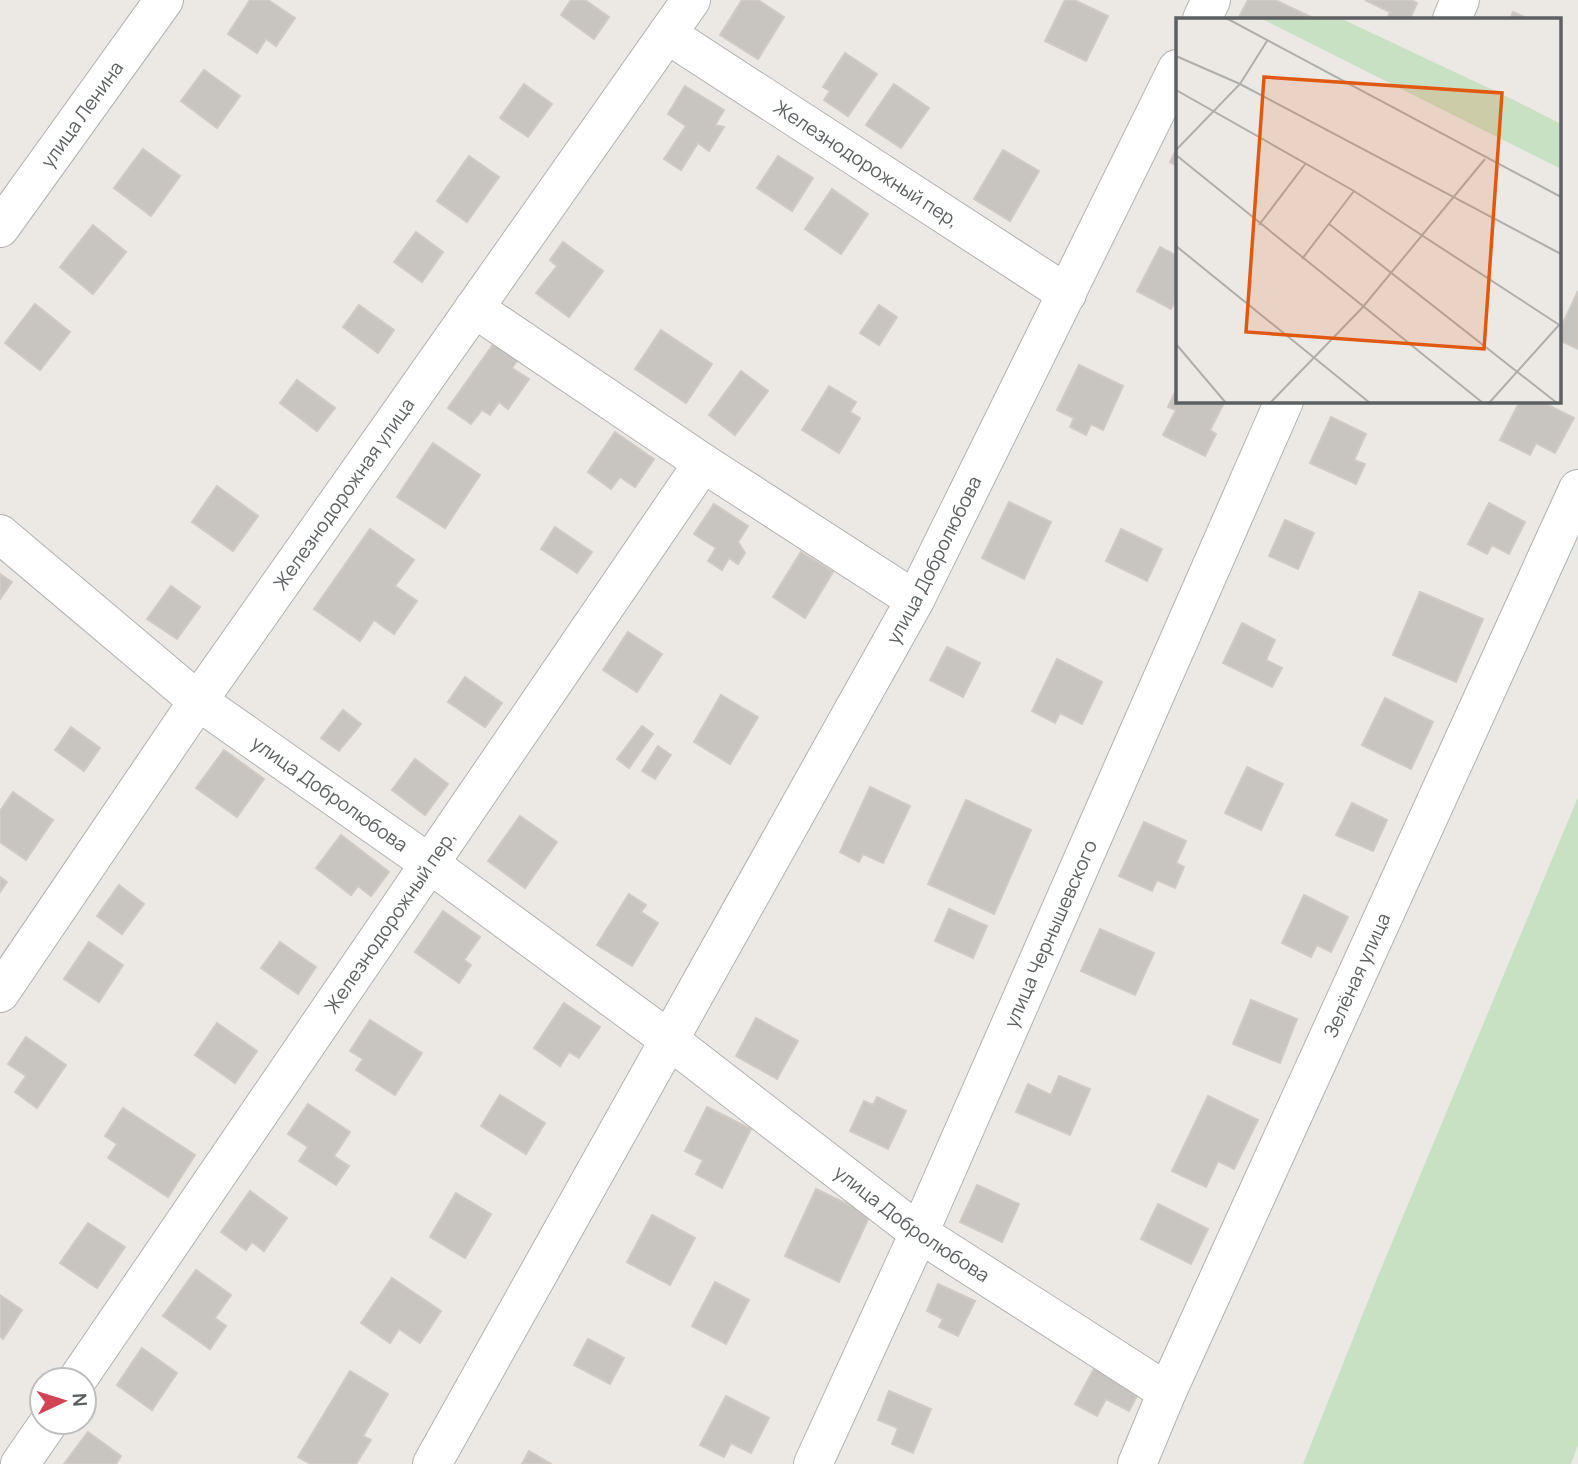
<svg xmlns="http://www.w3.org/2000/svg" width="1578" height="1464" viewBox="0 0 1578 1464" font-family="Manrope,sans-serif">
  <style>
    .green { fill: #c9e1c3 }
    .building { fill: #c8c4c0; stroke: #d0cac3; stroke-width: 2 }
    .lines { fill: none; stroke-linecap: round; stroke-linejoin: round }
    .minor-casing { stroke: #afb2b4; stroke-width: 40 }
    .minor { stroke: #fff; stroke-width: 38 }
    .labels { text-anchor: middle; stroke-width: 6; stroke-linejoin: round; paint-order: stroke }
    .street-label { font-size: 19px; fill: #5c6062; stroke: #fff }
    .inset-road { fill: none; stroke: #aeaeac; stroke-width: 2 }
    .view { fill: #e15910; fill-opacity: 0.15; stroke: #e15910; stroke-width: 3.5 }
    .inset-edge { fill: none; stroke: #5c6062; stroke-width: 3.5 }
  </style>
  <rect width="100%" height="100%" fill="#ece9e4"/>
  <path class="green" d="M1578,797v648l-7,19h-268l75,-188z"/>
  <g class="building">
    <path d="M250,0h18l27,18 -19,28 -10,-7 -9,14 -29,-19z"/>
    <path d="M571,0h14l24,17 -15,22 -33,-24z"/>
    <path d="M742,0h16l26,17 -26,42 -38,-24z"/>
    <path d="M1065,0h9l34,16 -22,45 -41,-20z"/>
    <path d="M1248,0h27l40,19h-77z"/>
    <path d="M1365,0h46l6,3 -7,16h-23l3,-7z"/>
    <path d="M1513,12l16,7h-19z"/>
    <path d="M845,53l32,21 -29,42 -24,-16 6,-9 -7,-4z"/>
    <path d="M204,70l36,26 -23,32 -36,-27z"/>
    <path d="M524,84l28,20 -24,33 -28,-19z"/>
    <path d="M894,84l35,24 -28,40 -35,-23z"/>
    <path d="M685,86l39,24 -9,15 9,2 -15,24 -11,-8 -17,27 -17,-11 22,-33 -18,-12z"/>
    <path d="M1177,148v18l-7,-4z"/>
    <path d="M143,149l37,27 -29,40 -37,-28z"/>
    <path d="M1003,150l36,21 -29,50 -36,-22z"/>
    <path d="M469,156l30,21 -32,45 -30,-21z"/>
    <path d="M778,156l35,22 -21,33 -35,-23z"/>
    <path d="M832,189l36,25 -27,40 -36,-25z"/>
    <path d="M93,225l33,27 -33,42 -33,-27z"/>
    <path d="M416,232l27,20 -21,30 -28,-20z"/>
    <path d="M563,242l40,29 -34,46 -33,-24 21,-27 -7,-6z"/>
    <path d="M1160,247l17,9v42l-6,11 -34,-18z"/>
    <path d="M1578,291v58l-19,-9v-21l5,2z"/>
    <path d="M35,304l35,28 -30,38 -35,-27z"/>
    <path d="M359,305l35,25 -16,23 -35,-26z"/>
    <path d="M879,305l18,12 -18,28 -19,-12z"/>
    <path d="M661,330l51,34 -26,39 -51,-34z"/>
    <path d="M497,339l24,17 -9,12 17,11 -21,30 -9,-7 -9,13 -8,-5 -11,14 -23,-16z"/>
    <path d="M1079,365l44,21 -20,44 -12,-6 -5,11 -16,-8 4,-9 -17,-8z"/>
    <path d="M741,371l27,20 -33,44 -26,-20z"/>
    <path d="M297,380l38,28 -18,23 -37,-28z"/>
    <path d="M829,386l27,16 -6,10 10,6 -21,35 -37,-23z"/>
    <path d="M1177,388v13h48l-15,29 6,4 -11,22 -42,-21 13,-25 -8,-3z"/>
    <path d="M1520,401h20l34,17 -19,35 -19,-10 -6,12 -30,-15z"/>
    <path d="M1331,417l35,17 -12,26 11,4 -9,20 -46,-21z"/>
    <path d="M615,432l39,27 -19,28 -15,-10 -9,12 -23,-17z"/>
    <path d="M433,443l47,32 -35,53 -48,-31z"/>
    <path d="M217,486l41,30 -25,35 -41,-29z"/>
    <path d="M1009,502l42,20 -27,57 -42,-21z"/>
    <path d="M1489,503l36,19 -16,32 -17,-9 -5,9 -19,-10z"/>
    <path d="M714,504l34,22 -10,16 7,11 -7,11 -9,-6 -7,12 -14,-9 8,-13 -22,-14z"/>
    <path d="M1285,520l29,13 -16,36 -29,-13z"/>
    <path d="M555,527l37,25 -15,21 -36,-24z"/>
    <path d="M370,529l44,31 -19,26 22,15 -23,33 -20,-14 -14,21 -46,-32z"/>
    <path d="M1121,529l41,20 -15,32 -41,-20z"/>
    <path d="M801,552l32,20 -28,46 -32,-21z"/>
    <path d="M0,574l12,8 -12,17z"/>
    <path d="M171,586l29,21 -23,32 -30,-20z"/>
    <path d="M1420,592l63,27 -27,63 -63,-27z"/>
    <path d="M1242,623l33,17 -9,20 16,8 -10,19 -49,-24z"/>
    <path d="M628,632l34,22 -25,38 -34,-22z"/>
    <path d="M947,647l33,16 -17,34 -33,-17z"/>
    <path d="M1057,659l45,23 -20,42 -22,-11 -5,10 -23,-12z"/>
    <path d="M465,677l37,26 -17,24 -37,-25z"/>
    <path d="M721,695l37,22 -28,47 -36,-22z"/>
    <path d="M1385,698l48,24 -22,47 -49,-24z"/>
    <path d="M343,710l18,14 -22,27 -18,-13z"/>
    <path d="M642,726l11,8 -24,34 -12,-9z"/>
    <path d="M71,727l29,21 -16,23 -29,-21z"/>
    <path d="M658,746l13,9 -16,24 -13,-8z"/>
    <path d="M224,750l40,29 -27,38 -41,-29z"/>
    <path d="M415,759l33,25 -23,31 -33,-25z"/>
    <path d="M1247,767l36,17 -22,46 -36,-17z"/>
    <path d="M870,787l40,19 -27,57 -20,-9 -4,8 -19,-10z"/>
    <path d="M13,792l40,28 -27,40 -26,-18v-31z"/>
    <path d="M966,800l65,30 -37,84 -66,-30z"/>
    <path d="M1352,803l35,17 -14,31 -37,-16z"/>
    <path d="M520,816l37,26 -32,46 -37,-27z"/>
    <path d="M1144,822l42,19 -10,22 8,4 -9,21 -18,-8 -5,11 -33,-15z"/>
    <path d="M341,835l48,37 -18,24 -13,-10 -7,9 -35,-27z"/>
    <path d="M0,877l7,5 -7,10z"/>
    <path d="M119,885l25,19 -22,30 -25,-18z"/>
    <path d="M629,894l17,11 -5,7 17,11 -26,43 -35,-21z"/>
    <path d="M1304,895l44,22 -17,35 -14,-7 -6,12 -29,-14z"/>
    <path d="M949,909l38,17 -14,32 -38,-17z"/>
    <path d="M443,911l37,26 -16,23 7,5 -12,18 -44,-31z"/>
    <path d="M1100,929l54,24 -19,42 -54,-24z"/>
    <path d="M89,942l34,23 -24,37 -35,-23z"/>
    <path d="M280,942l36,25 -18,27 -37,-26z"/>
    <path d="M1251,1000l46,19 -17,44 -47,-19z"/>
    <path d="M564,1003l36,24 -21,31 -10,-6 -9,14 -26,-18z"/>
    <path d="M756,1018l42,23 -21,38 -41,-23z"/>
    <path d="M370,1020l52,33 -27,42 -39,-25 7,-11 -13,-8z"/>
    <path d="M217,1023l40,28 -22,32 -40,-28z"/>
    <path d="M26,1037l40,28 -29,43 -22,-16 11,-16 -18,-12z"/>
    <path d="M1059,1076l31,13 -20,46 -54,-23 12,-28 23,11z"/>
    <path d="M500,1095l45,28 -19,31 -45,-28z"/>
    <path d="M1208,1096l50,24 -24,49 -16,-8 -12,26 -34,-16z"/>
    <path d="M877,1097l29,14 -18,38 -38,-18 14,-30 9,4z"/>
    <path d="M308,1104l42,28 -16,24 15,10 -13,19 -37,-24 9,-14 -20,-13z"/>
    <path d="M707,1107l44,22 -29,59 -26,-14 7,-14 -18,-9z"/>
    <path d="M123,1108l72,47 -27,42 -60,-39 9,-14 -12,-8z"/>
    <path d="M977,1185l42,19 -17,38 -42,-20z"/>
    <path d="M816,1189l54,26 -31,67 -54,-26z"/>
    <path d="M250,1191l37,27 -23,33 -12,-9 -6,8 -25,-18z"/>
    <path d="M456,1193l35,21 -26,44 -35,-21z"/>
    <path d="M1158,1204l50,25 -17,35 -50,-25z"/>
    <path d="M652,1215l43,23 -25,47 -43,-23z"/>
    <path d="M88,1223l37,24 -28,41 -37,-25z"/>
    <path d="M196,1270l35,25 -16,23 11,8 -16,23 -47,-33z"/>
    <path d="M392,1278l49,33 -21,32 -21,-14 -9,14 -29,-20z"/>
    <path d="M715,1282l34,18 -23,44 -34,-18z"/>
    <path d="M938,1284l37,17 -17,35 -19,-9 4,-8 -16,-8z"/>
    <path d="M0,1295l22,15 -19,29 -3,-3z"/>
    <path d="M588,1339l36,19 -14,26 -36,-19z"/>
    <path d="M142,1348l35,25 -25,37 -35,-25z"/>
    <path d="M1097,1363l45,24 -13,24 -23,-12 -9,17 -22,-12z"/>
    <path d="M350,1371l38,23 -25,42 8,4 -15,24h-45l-13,-7z"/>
    <path d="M889,1391l42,18 -18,44 -21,-9 6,-16 -20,-8z"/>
    <path d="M726,1396l43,22 -18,35 -20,-10 -7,14 -24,-12z"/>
    <path d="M88,1432l33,24 -5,8h-52z"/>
    <path d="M529,1451l22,13h-29z"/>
  </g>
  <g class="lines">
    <defs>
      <g id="minor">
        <path d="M1202,19l9,-19"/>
        <path d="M1452,19l8,-19"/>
        <path id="s1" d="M667,34l400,260"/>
        <path id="s2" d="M0,228l164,-228"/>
        <path d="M474,308l229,155 212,137"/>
        <path id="s3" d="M0,534l198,167 232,163 238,175 251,194 248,159"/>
        <path id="s4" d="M0,993l198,-292 493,-701"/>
        <path id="s5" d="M77,1380l626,-917"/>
        <path d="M20,1464l29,-42"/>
        <path id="s6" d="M432,1464l483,-864 262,-531"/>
        <path id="s7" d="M813,1464l106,-231 365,-832"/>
        <path id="s8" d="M1137,1464l30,-72 411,-903"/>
      </g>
    </defs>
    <use href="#minor" class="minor-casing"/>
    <use href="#minor" class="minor"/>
  </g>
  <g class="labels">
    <g class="street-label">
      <text dy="7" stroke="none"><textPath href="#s2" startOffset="140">улица Ленина</textPath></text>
      <text dy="7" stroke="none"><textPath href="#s1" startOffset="238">Железнодорожный пер,</textPath></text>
      <text dy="7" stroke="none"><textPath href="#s4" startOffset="606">Железнодорожная улица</textPath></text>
      <text dy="7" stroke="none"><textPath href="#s6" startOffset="1034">улица Добролюбова</textPath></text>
      <text dy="7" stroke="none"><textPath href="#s3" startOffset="420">улица Добролюбова</textPath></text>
      <text dy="7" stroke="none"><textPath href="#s5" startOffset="555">Железнодорожный пер,</textPath></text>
      <text dy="7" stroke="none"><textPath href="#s7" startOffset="581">улица Чернышевского</textPath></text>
      <text dy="7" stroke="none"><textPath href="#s8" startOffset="536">Зелёная улица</textPath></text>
      <text dy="7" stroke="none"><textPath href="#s3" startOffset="1144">улица Добролюбова</textPath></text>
    </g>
  </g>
  <g transform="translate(1176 18)">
    <rect width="385" height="385" fill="#ece9e4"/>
    <path d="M84,0h80l172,81 49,25v45z" fill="#c9e1c3"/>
    <path class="inset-road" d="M50,0l335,179M0,38l64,28 321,170M0,72l178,101 207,135M0,132l64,-66 27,-43M0,137l307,248M153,206l228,179M83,207l47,-62M0,228l194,157M126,241l52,-68M0,326l50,59M94,385l92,-95 123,-149M313,385l70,-78"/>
    <path class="view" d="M88,59l238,16 -18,256 -238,-17z"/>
    <rect width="385" height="385" class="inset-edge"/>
  </g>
  <g transform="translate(63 1401) rotate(86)"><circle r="33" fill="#ffffff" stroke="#bebfc0" stroke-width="2"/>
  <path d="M0-5L12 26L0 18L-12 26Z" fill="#d24453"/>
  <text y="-10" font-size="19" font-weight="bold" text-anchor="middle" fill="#5c6062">N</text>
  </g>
</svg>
